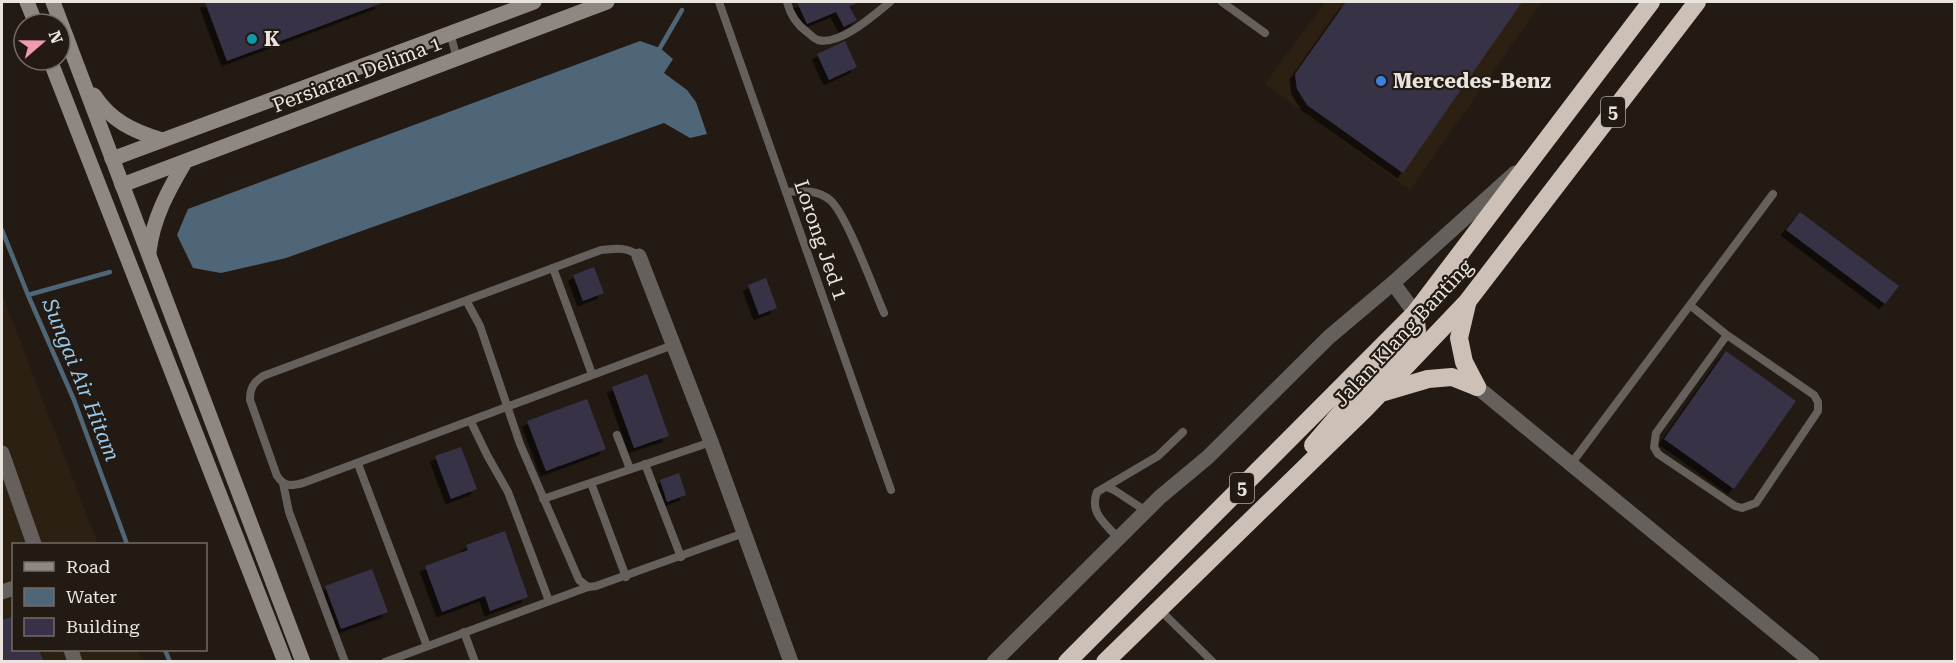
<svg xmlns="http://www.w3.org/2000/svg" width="1956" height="663" viewBox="0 0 1956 663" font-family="'Roboto Serif',serif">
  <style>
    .built { fill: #2c2013 }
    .water { fill: #4e6678 }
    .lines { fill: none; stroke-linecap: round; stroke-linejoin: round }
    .stream { stroke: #4e6678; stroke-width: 4.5 }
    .building { fill: #383147; filter: url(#shadow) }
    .lane { stroke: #66605d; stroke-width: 8 }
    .street { stroke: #66605d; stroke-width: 15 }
    .secondary { stroke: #8f8781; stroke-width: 15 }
    .highway { stroke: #cdc0b7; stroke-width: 18 }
    .culture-dot { fill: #0f9aa8; stroke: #231b13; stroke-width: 2 }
    .shop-dot { fill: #3f7fe0; stroke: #231b13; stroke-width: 2 }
    .labels { text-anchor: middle; stroke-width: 4.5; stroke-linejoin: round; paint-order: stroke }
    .shield { fill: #231b13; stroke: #aea8a2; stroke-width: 1.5 }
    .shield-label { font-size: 18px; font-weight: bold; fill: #eae4df }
    .poi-label { font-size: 20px; font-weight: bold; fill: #eae4df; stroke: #231b13; text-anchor: start }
    .street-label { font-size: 20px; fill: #eae4df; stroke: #231b13 }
    .water-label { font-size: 21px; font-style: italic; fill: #99c9eb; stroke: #231b13 }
  </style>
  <defs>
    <filter id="shadow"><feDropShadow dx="-5.5" dy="5.5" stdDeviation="0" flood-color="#0009"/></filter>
  </defs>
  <rect width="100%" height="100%" fill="#231b13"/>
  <g class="built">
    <path d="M1325,2h217l-132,188 -145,-106z"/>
    <path d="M2,294l96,250h-84v106h124l4,11h-140z"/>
  </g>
  <path class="water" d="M640,41l20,7 13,11 -9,14 23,17 9,12 11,32 -17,4 -26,-15 -378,135 -65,15 -28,-5 -16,-33 11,-26z"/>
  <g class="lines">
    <g class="stream">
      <path d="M660,48l22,-38"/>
      <path d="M2,230l26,65 46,105 53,144"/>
      <path d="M28,295l82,-23"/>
      <path d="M165,650l5,12"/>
    </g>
  </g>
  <g class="building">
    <path d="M205,2h176l1,1 -155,58z"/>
    <path d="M797,2h63l-11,4 8,14 -13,7 -8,-15 -29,12z"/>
    <path d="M1346,2h176l-119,171 -96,-68 -10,-16 -2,-15z"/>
    <path d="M845,41l12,26 -28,13 -12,-26z"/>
    <path d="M1800,212l99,74 -14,18 -99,-74z"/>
    <path d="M594,267l10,26 -21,8 -10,-26z"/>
    <path d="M766,278l11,30 -18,7 -11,-30z"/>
    <path d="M1726,351l70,50 -62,88 -70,-50z"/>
    <path d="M647,374l22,62 -35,12 -22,-61z"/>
    <path d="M587,399l19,50 -60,22 -19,-50z"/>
    <path d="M461,447l16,42 -26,10 -16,-43z"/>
    <path d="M679,473l7,22 -19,7 -7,-22z"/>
    <path d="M505,531l23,66 -38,14 -5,-15 -43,16 -17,-46 43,-16 -2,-5z"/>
    <path d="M372,569l16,43 -47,17 -16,-43z"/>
    <path d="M14,616v34h25l5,12h-42v-42z"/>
  </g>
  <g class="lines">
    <g class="lane">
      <path d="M719,2l172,488"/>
      <path d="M787,2c3,12 9,22 20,30 3,2 7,7 11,8 22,6 56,-25 72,-38"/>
      <path d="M1222,2l43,31"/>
      <path d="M450,33l7,25"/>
      <path d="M786,192c16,-1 31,-3 44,8 16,13 44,90 54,113"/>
      <path d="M639,256c-13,-10 -24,-7 -38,-6l-338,126c-10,7 -13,12 -13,24l27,76c8,11 14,10 26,7l370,-138"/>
      <path d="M553,268l39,106"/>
      <path d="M467,302l13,24 40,118 59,136 9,7 8,-1 148,-53"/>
      <path d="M1691,306l36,29 87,60 4,7v9l-62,92 -14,5 -7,-2 -77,-52 -4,-7 2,-14 71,-98"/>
      <path d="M471,422l16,33 21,37 41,109"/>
      <path d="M617,435l13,34"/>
      <path d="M358,464l69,182"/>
      <path d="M645,464l36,93"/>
      <path d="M1571,464l202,-270"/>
      <path d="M283,483l6,29 56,150"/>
      <path d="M591,483l35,94"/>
      <path d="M1107,487l7,3 32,21"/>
      <path d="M543,499l168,-57"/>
      <path d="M1118,538c-13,-15 -29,-25 -21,-46l61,-36 25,-24"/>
      <path d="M1160,610l53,52"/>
      <path d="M464,632l11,30"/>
      <path d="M385,662l203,-75"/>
    </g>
    <g class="street">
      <path d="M639,256l72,186 80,220"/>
      <path d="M1393,283l22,30"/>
      <path d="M1477,387l335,275"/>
      <path d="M2,453l32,91"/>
      <path d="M2,592l12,-4"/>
      <path d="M71,650l4,12"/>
      <path d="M994,662l166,-165 48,-40 121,-120 64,-54 122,-110"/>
    </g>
    <g class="secondary">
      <path d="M27,2l9,22"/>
      <path d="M53,2l250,660"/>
      <path d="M50,60l235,602"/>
      <path d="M94,95c17,26 39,36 68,45"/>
      <path d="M112,159l422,-157"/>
      <path d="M122,185l485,-183"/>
      <path d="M149,252c4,-34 19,-61 36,-90"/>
    </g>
    <g class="highway">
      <path d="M1467,304l-8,34 5,24 13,25"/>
      <path d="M1384,392l44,-13 24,-2 25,10"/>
      <path d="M1313,445l30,-35 67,-68 7,-11 -2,-18"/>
      <path d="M1067,662l348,-349 236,-311"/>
      <path d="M1105,662l260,-253 102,-107 230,-300"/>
    </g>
  </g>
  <circle class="culture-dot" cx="252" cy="39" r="6"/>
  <circle class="shop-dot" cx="1381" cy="81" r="6"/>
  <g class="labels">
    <g class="shield">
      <rect x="1601" y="97" width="24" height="30" rx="4.5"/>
      <rect x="1230" y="473" width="24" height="30" rx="4.5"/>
    </g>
    <g class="shield-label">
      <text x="1613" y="118">5</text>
      <text x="1242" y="494">5</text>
    </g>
    <g class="poi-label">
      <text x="264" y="46">K</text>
      <text x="1393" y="88">Mercedes-Benz</text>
    </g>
    <g class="street-label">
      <text transform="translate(357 74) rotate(-21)" y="7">Persiaran Delima 1</text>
      <text transform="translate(821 240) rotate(71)" y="7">Lorong Jed 1</text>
      <text transform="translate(1403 333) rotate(-47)" y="7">Jalan Klang Banting</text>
    </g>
    <g class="water-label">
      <text transform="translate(81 380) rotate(68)" y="7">Sungai Air Hitam</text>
    </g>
  </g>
  <rect width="1956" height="663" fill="none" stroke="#eae4df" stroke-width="6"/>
  <rect x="12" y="543" width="195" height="108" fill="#231b13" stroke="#736b65" stroke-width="1.5"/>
  <rect x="24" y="562" width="30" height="9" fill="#8f8781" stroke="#736b65" stroke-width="1.5"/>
  <text x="66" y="573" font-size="18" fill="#eae4df">Road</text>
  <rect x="24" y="588" width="30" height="18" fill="#4e6678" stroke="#736b65" stroke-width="1.5"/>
  <text x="66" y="603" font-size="18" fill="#eae4df">Water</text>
  <rect x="24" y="618" width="30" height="18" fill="#383147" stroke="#736b65" stroke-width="1.5"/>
  <text x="66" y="633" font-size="18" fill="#eae4df">Building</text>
  <g transform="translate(42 42) rotate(70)"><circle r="28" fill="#231b13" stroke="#736b65" stroke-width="1.5"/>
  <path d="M0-4.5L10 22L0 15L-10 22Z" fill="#f19ab2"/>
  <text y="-9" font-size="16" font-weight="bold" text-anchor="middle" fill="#eae4df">N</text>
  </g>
</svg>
